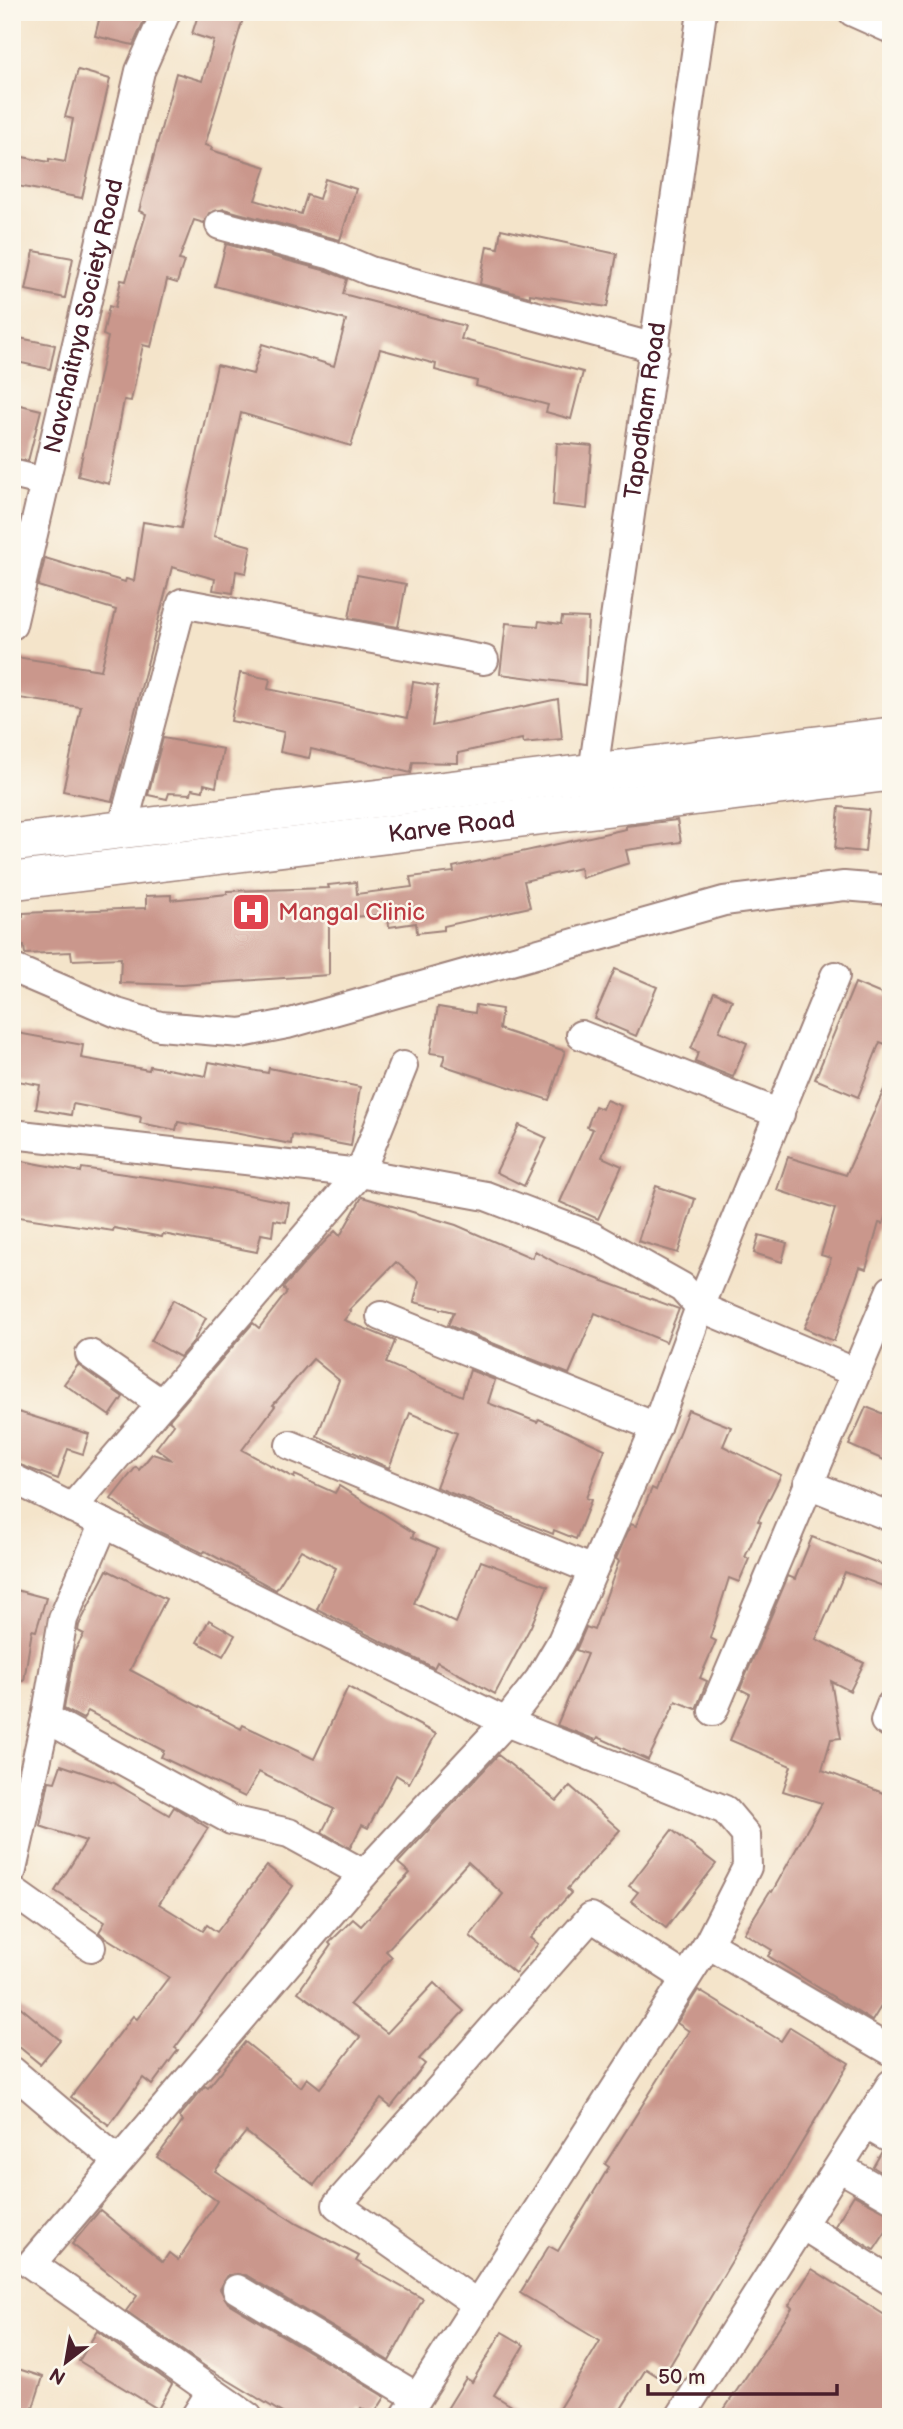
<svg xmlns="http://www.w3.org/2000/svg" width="903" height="2429" viewBox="0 0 903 2429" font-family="'Balsamiq Sans',sans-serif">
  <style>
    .building { fill: #ca978c }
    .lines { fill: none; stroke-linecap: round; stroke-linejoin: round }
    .minor-casing { stroke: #9f827a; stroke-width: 32 }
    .major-casing { stroke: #9f827a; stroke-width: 40 }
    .minor { stroke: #fff; stroke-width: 28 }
    .major { stroke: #fff; stroke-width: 37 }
    .labels { text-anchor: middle; stroke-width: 5; stroke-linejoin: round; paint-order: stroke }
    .street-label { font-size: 24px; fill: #4a1f2b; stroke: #fbf7ec }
    .health-label { font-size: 24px; fill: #be3a42; stroke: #fbf7ec; text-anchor: start }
  </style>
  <rect width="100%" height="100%" fill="#fbf7ec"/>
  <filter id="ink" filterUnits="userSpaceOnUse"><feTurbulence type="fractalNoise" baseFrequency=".0143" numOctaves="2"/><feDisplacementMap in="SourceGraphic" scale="14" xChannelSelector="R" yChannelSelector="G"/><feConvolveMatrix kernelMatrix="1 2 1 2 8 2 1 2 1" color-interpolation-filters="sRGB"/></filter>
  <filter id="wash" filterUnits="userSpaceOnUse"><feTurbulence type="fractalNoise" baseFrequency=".00686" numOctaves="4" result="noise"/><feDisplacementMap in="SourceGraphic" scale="28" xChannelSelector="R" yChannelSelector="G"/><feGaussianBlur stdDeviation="1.57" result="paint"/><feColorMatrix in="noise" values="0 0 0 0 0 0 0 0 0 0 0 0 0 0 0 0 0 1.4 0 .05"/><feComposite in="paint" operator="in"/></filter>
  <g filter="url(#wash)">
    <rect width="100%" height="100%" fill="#f4e4ca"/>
    <g id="blocks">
      <g class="building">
        <path d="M101,12h47l-15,33 -38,-9z"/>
        <path d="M199,12h46l-40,133 7,2 -1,3 55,17 -11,33 46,14 6,-19 12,4 6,-20 31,10 -16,51 -116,-31 -15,4 -5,10 -10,-3 -15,40 5,1 -7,22 -10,-3 -16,67 -8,-2 -12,56 -7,-1 -15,84 -31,-8 30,-139 -5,-2 6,-29 6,2 6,-28 5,1 20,-67 -7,-3 37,-138 26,8 12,-40 -22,-7z"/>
        <path d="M78,70l32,9 -28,119 -70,-13v-30l37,7v-3l16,3 8,-43 -8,-2z"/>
        <path d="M501,229l116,25 -10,53 -77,-13v3l-50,-13 7,-38 11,2z"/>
        <path d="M226,244l101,27 20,8 -4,15 122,32 -4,13 122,33 -12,47 -25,-7 2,-7 -72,-19 1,-5 -42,-11 1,-6 -56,-15 -29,97 -110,-33 -27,123 37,10 -5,27 -10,-2 -3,22 -20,-3 2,-11 -43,-12 -60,234 -49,-10 18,-84 -69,-10v-26l4,-14 85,13 15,-60 -78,-24 7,-28 80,24 1,-3 8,2 9,-59 38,6 36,-163 36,9 9,-30 72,22 12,-46 -131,-34z"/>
        <path d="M34,251l39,7 -8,40 -39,-8z"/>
        <path d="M14,337l41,8 -5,24 -38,-8z"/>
        <path d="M12,403l29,7 -13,51 -16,-3z"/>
        <path d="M557,443l35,3 -5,63 -34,-4z"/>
        <path d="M357,575l49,9 -8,43 -49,-9z"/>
        <path d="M562,617l26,1 -3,67 -85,-11 6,-51 32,3 1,-5 22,3z"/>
        <path d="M240,673l30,6 -2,10 139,29 6,-36 25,4 -6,40 126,-27 4,40 -39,4 -1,-4 -64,14v10l-45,-1 -2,11 -100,-24 -2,9 -29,-6 4,-20 -53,-11z"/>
        <path d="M163,738l60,11 -7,38 -12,-3 -1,7 -11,-2 -1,5 -22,-1 -2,6 -19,-4z"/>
        <path d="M839,807l30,3 -4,42 -30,-3z"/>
        <path d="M677,820l4,22 -55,8 3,13 -47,15 -2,-10 -56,13 6,26 -86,19v4l-27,3 -1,-10 -27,4 -1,-13 -59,5v56l-148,10 -61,-2 1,-25 -49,2 -1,-8 -46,2 -1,-8 -12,1v-30h11v-4l123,-5v-12l25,-1v5l56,-6v-3l102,-3 -1,-3 28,-3 1,12 55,-7 -2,-10 44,-5 -1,-5 173,-38v-3z"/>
        <path d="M615,969l42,18 -21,49 -42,-18z"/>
        <path d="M855,983l36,15v32l-6,14 -5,-2 -22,55 -43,-18z"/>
        <path d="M714,992l18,8 -13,31 28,12 -14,34 -38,-15 3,-10 -7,-3z"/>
        <path d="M476,1005l26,4 -3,20 66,22 -16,49 -107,-35 3,-10 -15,-2 8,-46 37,6z"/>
        <path d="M12,1032l71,13 -2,13 68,12 1,-4 56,10 3,-14 59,11 1,-5 91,19 -9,59 -59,-11 -1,9 -113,-22 -2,8 -36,-7 1,-6 -68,-13 -2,11 -35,-6 4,-24 -28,-5z"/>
        <path d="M891,1074v124l-8,26 -4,-1 -13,46 -6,-2 -26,74 -30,-13 18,-41 9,-29 -10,-3 14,-46 -58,-19 11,-33 58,18z"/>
        <path d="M606,1100l15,6 -19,51 20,9 -24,53 -38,-17 33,-73 -6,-2 8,-21 7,3z"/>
        <path d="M519,1125l28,13 -23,48 -28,-14z"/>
        <path d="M12,1159l69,13 1,-4 106,15 101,20 -3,19 -12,-2 -2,16 -11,-2 -4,18 -94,-18 -1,3 -48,-9 -1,3 -101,-15z"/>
        <path d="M656,1186l39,13 -17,54 -40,-12z"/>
        <path d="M362,1197l94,28 76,33 3,-7 25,14 119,44 -13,33 -71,-29 -26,61 -121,-49 6,-13 -40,-10 5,-21 -23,-19 -47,48 2,1 -7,9 51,21 -9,22 76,33 8,-26 25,10 -7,23 49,19 2,-3 66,30 -19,49 5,2 -15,39 -22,-9 -1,4 -117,-47 21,-54 -47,-20 -21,55 -72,-32 22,-56 -26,-21 -40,46 2,1 -33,44 52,28 1,-3 40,18 4,-7 75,47 -2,4 26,11 -24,55 42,20 25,-62 67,25 -17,40 -36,68 -58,-32 -3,6 -117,-59 19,-41 -35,-18 -25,40 -71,-39 -2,2 -58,-28 -34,-26 25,-32 3,3 13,-16 20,6 -16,-12 18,-24 -5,-4 84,-97 6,5 28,-36 -4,-4 28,-32 24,-25 5,5z"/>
        <path d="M759,1235l28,8 -5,19 -28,-9z"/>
        <path d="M173,1300l33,18 -13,24 -13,15 -29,-16z"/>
        <path d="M78,1365l45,32 -13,19 -46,-32z"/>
        <path d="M866,1407l25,10v46l-42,-18z"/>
        <path d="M12,1410l77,24 -6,20 -15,-5 -10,30 -46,-17z"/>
        <path d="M688,1410l43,17 -8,19 58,29 -23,46 3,1 -16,35 4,2 -10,23 -10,-4 -19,60 6,3 -16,37 7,3 -11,28 -20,-8 -28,59 -50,-23 -2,3 -39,-15 30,-71 -11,-4 10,-23 8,3 25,-69 -3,-2 15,-35 5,2 16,-38 4,2z"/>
        <path d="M812,1537l79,31v21l-46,-17 -29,67 48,24 -14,28 -19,-10 10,57 -10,1 -9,31 69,26v194l-19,31 -104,-65 4,-6 -28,-17 26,-42 2,1 50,-89 -39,-12 8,-25 -61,-26 20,-46 -10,-5 48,-113 7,3z"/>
        <path d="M107,1570l59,29 -36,71 111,59 2,-4 71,34 34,-72 88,47 -27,49 -13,-8 -28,53 -6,-3 -12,23 -28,-16 12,-23 -75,-37 -14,25 -84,-40 3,-6 -76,-40 -5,8 -19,-10 10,-57 10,-18 -6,-3 1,-6z"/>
        <path d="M12,1589l34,9 -10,33 -4,-1 -8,51 -12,-1z"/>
        <path d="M209,1620l26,15 -12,21 -26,-14z"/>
        <path d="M498,1755l59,46 13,-15 50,44 -53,59 4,4 -41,45 8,6 -23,29 -45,-37 33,-42 -35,-32 -82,89 6,6 -42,47 37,29 47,-50 30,28 -45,48 6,5 -34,43 -10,-8 -67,86 -68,-53 -31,39 82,53 62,32 -3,5 67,38 -34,62 -143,-86h-18l-8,14 8,14 157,94 -12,19 -12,-8 -6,9h-66l-83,-50 -80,-56 11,-15 -65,-52 28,-34 63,52 6,-9 9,7 39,-59 -60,-44 26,-36 -4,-4 26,-31 3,2 37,-46 56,45 6,-9 13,10 40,-51 -62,-45 33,-47 -2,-2 24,-24 8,7 49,-53 -12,-10z"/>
        <path d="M61,1765l53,18 55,32 5,-8 34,21 -49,76 44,27 4,-6 10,7 50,-66 26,20 -118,162 3,2 -26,35 -9,-7 -34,47 -38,-28 62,-81 4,3 32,-42 -66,-41 -4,-4 6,-10 -50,-31 31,-50 -46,-15 9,-45 6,1z"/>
        <path d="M672,1830l44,34 -50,64 -35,-27 7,-9 -9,-6z"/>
        <path d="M698,1990l83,51 9,-14 59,36 -187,316 -16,-10 -30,48h-62l46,-76 -80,-48 29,-47 9,5 51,-84 -4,-3 84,-133 -12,-8z"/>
        <path d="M12,2000l48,40 -20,24 -28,-23z"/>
        <path d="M881,2153l10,3v22l-18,-11z"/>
        <path d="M854,2195l37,19v10l-17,26 -39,-24z"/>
        <path d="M812,2269l79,50v81l-11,17h-161l73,-109 -3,-3z"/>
        <path d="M97,2331l75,53 -14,25 -79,-48z"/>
        <path d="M502,2332l22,13 -30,50 35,22h-87l24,-39 6,4z"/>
        <path d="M12,2367l31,10 -13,40h-18z"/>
      </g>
    </g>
  </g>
  <g filter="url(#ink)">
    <use href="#blocks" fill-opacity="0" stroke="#9f827a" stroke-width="2"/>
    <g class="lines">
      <defs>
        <g id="minor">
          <path d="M853,12l38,17"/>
          <path d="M220,225l112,30 38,16 285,77"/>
          <path d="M12,474l33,8"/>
          <path id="s1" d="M12,625l128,-554 26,-59"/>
          <path id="s2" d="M594,789l-1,-17 109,-760"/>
          <path d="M122,830l60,-227 302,57"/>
          <path d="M12,968l105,45 43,13 81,7 46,-9 437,-123 120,-15 47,4"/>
          <path d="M581,1035l199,79"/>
          <path d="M12,1134l348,39 126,23 105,40 91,51 18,20 154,65"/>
          <path d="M381,1316l275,111"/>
          <path d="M90,1354l72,50"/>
          <path d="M290,1445l303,125"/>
          <path d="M12,1478l494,244 219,88 21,25 1,32 -39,77 -303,473"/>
          <path d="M808,1484l83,33"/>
          <path d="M72,1508l288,-335 43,-107"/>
          <path d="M713,1711l178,-421"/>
          <path d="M46,1718l185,102 58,13 75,41"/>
          <path d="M885,1721l6,-16"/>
          <path d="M12,1870l34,-152 17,-99 41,-96"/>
          <path d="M12,1891l79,56"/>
          <path d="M708,1944l183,107"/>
          <path d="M12,2071l106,90"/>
          <path d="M865,2124l26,15"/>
          <path d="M839,2167l52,30"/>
          <path d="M802,2225l89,56"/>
          <path d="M237,2289l180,108"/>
          <path d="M477,2304l-140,-99 254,-288 95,61"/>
          <path d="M195,2417l16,-25"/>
          <path d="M248,2417l-217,-153 333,-390 142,-152 33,-42 23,-39 94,-214 44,-120 135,-331"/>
          <path d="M680,2417l211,-333"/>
        </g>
        <g id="major">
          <path d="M12,843l879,-107"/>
          <path id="s3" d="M12,881l879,-109"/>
        </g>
      </defs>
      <use href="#minor" class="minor-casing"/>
      <use href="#major" class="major-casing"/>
      <use href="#minor" class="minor"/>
      <use href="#major" class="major"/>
    </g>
  </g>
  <defs>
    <symbol id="hospital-square" viewBox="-11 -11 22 22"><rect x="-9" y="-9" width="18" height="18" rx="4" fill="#e0444e" stroke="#fbf7ec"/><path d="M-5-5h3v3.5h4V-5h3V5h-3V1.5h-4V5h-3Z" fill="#fff"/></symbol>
  </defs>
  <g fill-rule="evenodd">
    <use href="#hospital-square" x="229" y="890" width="44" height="44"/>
  </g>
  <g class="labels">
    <g class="street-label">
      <text dy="8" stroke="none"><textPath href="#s1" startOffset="317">Navchaitnya Society Road</textPath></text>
      <text dy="8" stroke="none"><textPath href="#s2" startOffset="382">Tapodham Road</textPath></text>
      <text dy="8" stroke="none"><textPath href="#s3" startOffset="443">Karve Road</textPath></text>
    </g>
    <g class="health-label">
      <text x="278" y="920">Mangal Clinic</text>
    </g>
  </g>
  <rect width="903" height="2429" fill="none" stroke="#fbf7ec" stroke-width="42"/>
  <g transform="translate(66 2362) rotate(211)" stroke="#fbf7ec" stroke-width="5" paint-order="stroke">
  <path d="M0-5L12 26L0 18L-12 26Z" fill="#4a1f2b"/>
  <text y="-10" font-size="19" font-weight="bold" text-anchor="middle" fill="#4a1f2b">N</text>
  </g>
  <path d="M648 2384v10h189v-10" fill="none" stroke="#4a1f2b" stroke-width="3.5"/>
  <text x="658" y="2384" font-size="21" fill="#4a1f2b" stroke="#fbf7ec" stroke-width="5" paint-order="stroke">50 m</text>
</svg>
